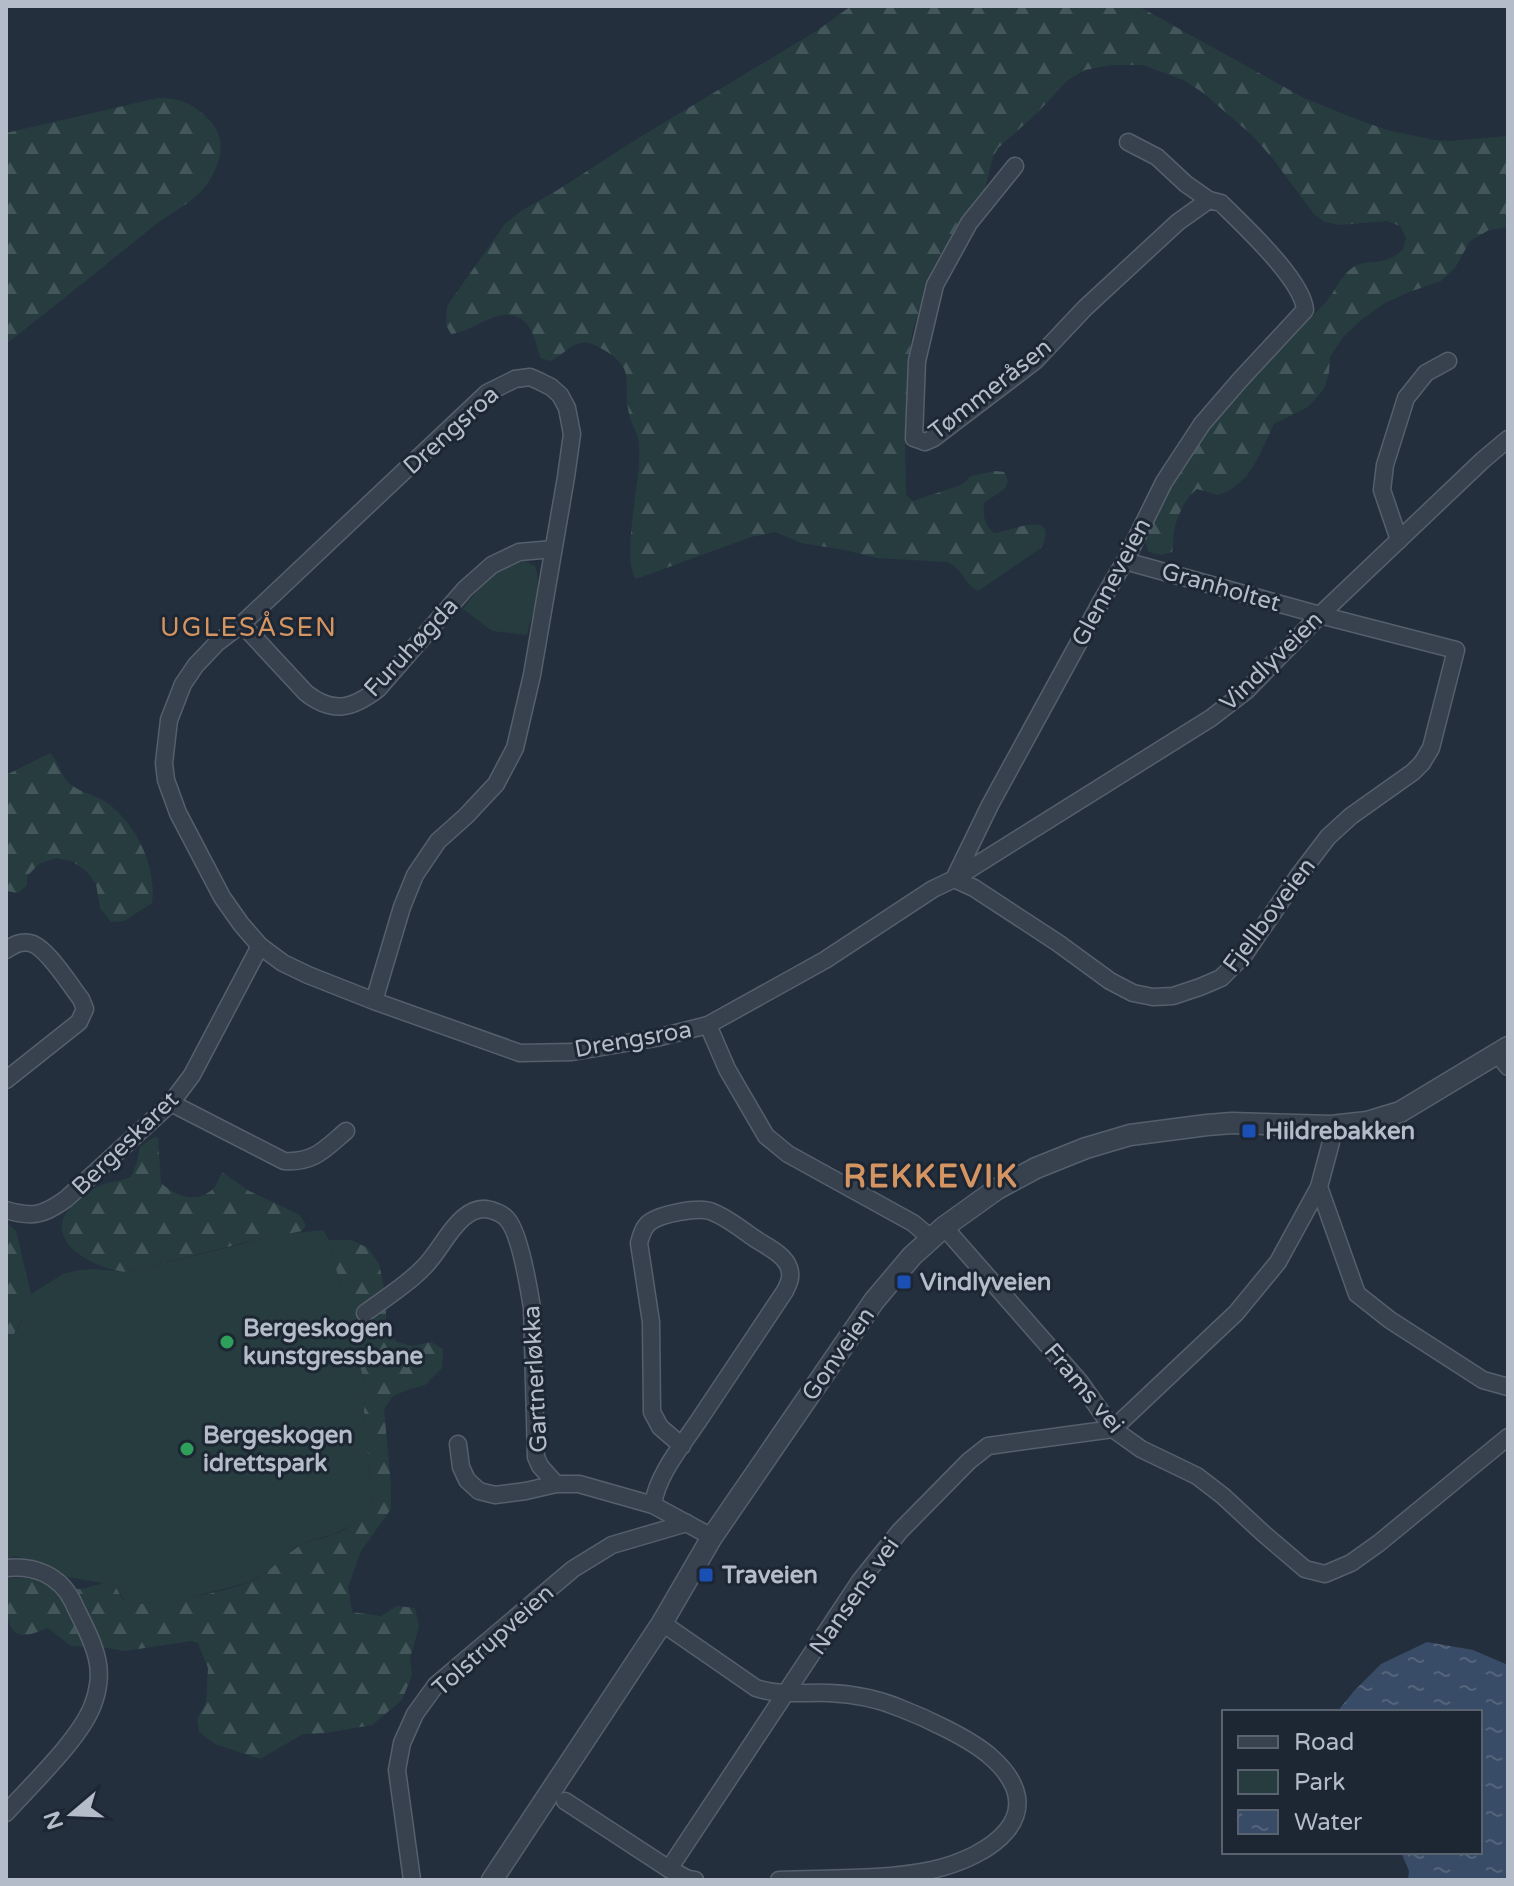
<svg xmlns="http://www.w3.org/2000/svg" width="1514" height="1886" viewBox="0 0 1514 1886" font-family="'Varela Round',sans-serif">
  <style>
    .green { fill: #263c3f }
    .forest { fill: url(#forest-firs) }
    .water { fill: url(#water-ripples) }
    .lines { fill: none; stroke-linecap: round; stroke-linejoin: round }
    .minor-casing { stroke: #565f6c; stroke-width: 19 }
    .tertiary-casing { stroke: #565f6c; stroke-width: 23 }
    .minor { stroke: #38414e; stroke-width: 16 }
    .tertiary { stroke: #38414e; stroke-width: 20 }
    .transit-dot { fill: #1a4fb4; stroke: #1d2633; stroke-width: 3 }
    .leisure-dot { fill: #2e9e5b; stroke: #1d2633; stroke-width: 3 }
    .labels { text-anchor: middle; stroke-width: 6; stroke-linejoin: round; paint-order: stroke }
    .street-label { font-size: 24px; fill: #b4bcc9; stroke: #1d2633 }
    .poi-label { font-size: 24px; font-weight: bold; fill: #b4bcc9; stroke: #1d2633; text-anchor: start }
    .neighbourhood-label { font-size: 26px; letter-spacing: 2px; fill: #d59563; stroke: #1d2633 }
    .district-label { font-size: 32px; font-weight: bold; letter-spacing: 2px; fill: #d59563; stroke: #1d2633 }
  </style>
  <defs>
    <pattern id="forest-firs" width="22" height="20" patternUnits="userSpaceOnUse" patternTransform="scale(2)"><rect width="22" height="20" fill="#263c3f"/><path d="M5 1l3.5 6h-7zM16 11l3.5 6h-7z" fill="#435659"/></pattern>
    <pattern id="water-ripples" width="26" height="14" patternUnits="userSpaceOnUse" patternTransform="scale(2)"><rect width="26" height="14" fill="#394c67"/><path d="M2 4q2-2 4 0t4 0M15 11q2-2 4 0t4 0" fill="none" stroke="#53647b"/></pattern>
  </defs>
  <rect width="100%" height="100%" fill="#242f3e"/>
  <g class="green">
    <path d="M523,560l12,6c8,21 -3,48 -8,69l-35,-4 -29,-22c19,-25 28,-39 60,-49z"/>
    <path d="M323,1230l6,10 38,154 -3,16 8,96 -11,15 -29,14 -24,6 -16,9 -18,18 -24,14 -72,19 -42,4 -11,-4 -10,-16 -48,-8 -52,-21 -9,4v-215c13,-14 19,-33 25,-51l32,-20 15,-4 16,-1 34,3 155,-38z"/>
  </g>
  <g class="forest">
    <path d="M851,6h287l166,92 52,21 31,11 48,10 15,1 58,-5v91l-19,3 -19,11 -15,27 -14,13 -32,11 -26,12 -22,16 -18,17 -13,20 -1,16 -5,16 -16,18 -34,17 -16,34 -12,19 -16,13 -12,5 -21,-6c-12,9 -20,27 -23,42 -1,8 0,13 -2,21l-11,3 -12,-3c-9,-16 4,-31 11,-45 29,-56 70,-107 113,-153 17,-18 37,-34 53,-52 9,-11 15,-26 26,-34 9,-7 19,-5 29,-7 9,-1 15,-6 22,-11l3,-12 -6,-12 -13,-5 -47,4 -15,-3 -11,-8 -41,-55 -21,-24 -50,-43 -19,-12 -40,-15h-32l-26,5 -17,10 -32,34 -38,34 -5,9 -8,31 -25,32 -27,49 -21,64 -4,30 -3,81 1,51 7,6 48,-16 10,-9 24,-5 9,1c12,17 -10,22 -20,31 -1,13 0,23 10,30 17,-2 67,-25 47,15l-63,43c-13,-6 -15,-22 -31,-29l-70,-4 -32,-8 -44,-7 -26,-11 -24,5 -115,42c-14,-16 2,-93 3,-116 0,-8 1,-18 -1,-25 -3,-10 -9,-19 -10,-30 -5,-28 8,-39 -24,-58 -8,-4 -14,-9 -23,-7 -12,2 -20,14 -31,18l-9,-3c-5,-11 -6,-26 -15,-35 -23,-23 -51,9 -75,11l-5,-9 1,-19 58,-82 16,-13 35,-20 84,-54 178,-107z"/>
    <path d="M158,98c24,0 36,6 53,24 18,20 8,48 -8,67 -9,12 -35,26 -48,36 -50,40 -99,80 -149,119v-211z"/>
    <path d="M50,753c9,9 10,22 20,31 11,9 27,11 39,20 28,22 48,64 43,99l-28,18 -13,1 -11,-14 -4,-24 -9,-12 -15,-11 -16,-3 -17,6 -12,12v9l-9,8 -12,-2v-116z"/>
    <path d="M154,1137l4,1 3,45c15,13 33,21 51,7 4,-3 7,-12 10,-18l27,19 51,24 6,10 -4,6 -59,12 -115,29c-32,-1 -92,-33 -54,-68 8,-8 22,-18 33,-21 8,-2 15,-2 24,-6l6,-15 3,-15z"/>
    <path d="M6,1222l10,9 15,63 -6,19 -13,25 -6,7z"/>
    <path d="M329,1240h22l17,8 11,16 7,32v29l11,17 15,4 19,-4 12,7 -1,19 -17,17 -15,4 -17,7 -9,13 7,77v23l-30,42 -13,36 4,25 29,4 16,-10 18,2 4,19 -9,31 2,17 -10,25 -30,25 -46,8 -23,1 -43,25 -45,-15 -16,-12 -2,-13 9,-17 2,-34 -10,-25 -7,-2 -66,10 -18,-3 -36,-2 -23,-18c-6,2 -18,8 -25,7 -22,-2 -17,-42 -17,-57h23l31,12 22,-1 22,-6 11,2c3,5 6,13 10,16 15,11 111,-12 128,-20 19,-10 31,-27 50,-37 9,-5 20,-5 30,-9 18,-7 27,-14 39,-29l-8,-96 3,-16z"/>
  </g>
  <path class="water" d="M1427,1642l46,8 35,15v215h-100l1,-9 -8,-19h79v-140h-143l17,-21 27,-27z"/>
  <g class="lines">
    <defs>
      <g id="minor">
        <path d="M1128,142l29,15 29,27 23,16"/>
        <path d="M1015,166l-46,57 -34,62 -18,76 -3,77 11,4 9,-4 101,-77 50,-53 93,-86 31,-22 12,3c22,22 82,77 84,107l-65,70 -38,44 -38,58 -39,79 -23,39 -112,205 -36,74 20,9 84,55 52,38 23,12 20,4 20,-1 27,-9 21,-9 23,-23 55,-80 29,-38 23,-21 62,-44 9,-9 9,-15 25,-98 -136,-35 -195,-54"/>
        <path d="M1399,540l-17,-50 3,-25 21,-67 20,-25 22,-12"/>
        <path d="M242,624l64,69c27,21 46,16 72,-4l87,-100 27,-24 27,-13 34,-3"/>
        <path d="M6,950c8,-5 14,-9 24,-7 16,3 40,42 51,56l4,10 -6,13 -73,58"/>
        <path d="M374,1001l28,-94 13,-32 23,-34 28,-25 30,-32 19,-36 17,-73 34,-198 6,-43 -5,-26 -7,-13 -9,-8 -12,-6 -9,-4 -15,2 -28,14 -245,231 -25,19 -21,22 -13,19 -14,36 -5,43 2,17 12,33 44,84 19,27 19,22 23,17 25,12 66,26 146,52 52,-1 84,-14 52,-13"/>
        <path d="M1498,1054l10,13"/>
        <path d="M171,1103l113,58c30,2 41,-12 62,-30"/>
        <path d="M1331,1126v16l-12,45 38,107 33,26 93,60 25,7"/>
        <path d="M6,1210c27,8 38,5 60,-11l105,-96 21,-28 68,-129"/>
        <path d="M944,1227l136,155 33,47 28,20 56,27 26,20 41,38 41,35 20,5 26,-11 28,-20 129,-106"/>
        <path d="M931,1238l-18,-15 -125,-69 -22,-18 -39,-67 -19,-44 117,-65 108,-71 21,-10 257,-161 35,-27 74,-76 163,-155 25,-21"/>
        <path d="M365,1313c20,-15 42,-28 59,-46 15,-15 23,-35 39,-49 8,-7 18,-11 28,-8 6,2 12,4 16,9 13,14 22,70 25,89l4,149 4,9 16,18"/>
        <path d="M458,1444l3,23 6,13 12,11 16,4 31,-4 30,-7h23l74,21 59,32"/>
        <path d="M653,1505c4,-32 33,-64 50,-91 27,-41 55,-82 82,-123 4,-8 7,-14 4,-23 -4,-13 -21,-21 -32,-28 -15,-10 -30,-23 -47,-29 -13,-4 -49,3 -60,11 -7,5 -9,14 -11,21l12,79 1,90 8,15 22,19"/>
        <path d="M6,1568c28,-3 54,7 67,34 8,18 20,37 24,57 4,15 1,34 -5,48 -14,34 -61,78 -86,106"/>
        <path d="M662,1623l94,65c24,8 48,4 73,5 25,1 47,5 71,15 26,10 71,31 91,49 64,57 -1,100 -59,113 -48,10 -103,8 -153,10"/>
        <path d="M565,1801l104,68 19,10 7,1"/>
        <path d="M669,1869l191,-288 40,-50 69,-70 19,-15 125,-17 123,-116 42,-51 41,-75"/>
        <path d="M412,1880l-15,-110 5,-27 13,-29 21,-29 137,-116 39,-24 75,-22"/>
      </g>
      <path id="tertiary" d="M492,1880l170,-257 50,-86 162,-236 38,-45 32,-29 53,-38 39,-21 50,-20 44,-13 77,-10 25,-2 99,3 36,-4 33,-10 108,-65"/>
    </defs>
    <use href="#minor" class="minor-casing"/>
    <use href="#tertiary" class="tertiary-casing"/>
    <use href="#minor" class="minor"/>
    <use href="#tertiary" class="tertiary"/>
  </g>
  <g class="transit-dot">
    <rect x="1241" y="1123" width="16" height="16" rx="4"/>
    <rect x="896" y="1274" width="16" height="16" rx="4"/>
    <rect x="698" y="1567" width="16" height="16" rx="4"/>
  </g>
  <g class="leisure-dot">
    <circle cx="227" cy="1342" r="8"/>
    <circle cx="187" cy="1449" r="8"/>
  </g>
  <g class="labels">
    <g class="street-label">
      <text transform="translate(990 389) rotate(-38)" y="8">Tømmeråsen</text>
      <text transform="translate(451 430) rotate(-42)" y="8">Drengsroa</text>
      <text transform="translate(1111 582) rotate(-62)" y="8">Glenneveien</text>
      <text transform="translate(1221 587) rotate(16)" y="8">Granholtet</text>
      <text transform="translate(411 647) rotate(-47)" y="8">Furuhøgda</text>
      <text transform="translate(1271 661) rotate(-44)" y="8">Vindlyveien</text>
      <text transform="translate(1269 915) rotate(-53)" y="8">Fjellboveien</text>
      <text transform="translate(633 1039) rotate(-10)" y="8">Drengsroa</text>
      <text transform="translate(125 1143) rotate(-44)" y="8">Bergeskaret</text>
      <text transform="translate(838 1354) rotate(-55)" y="8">Gonveien</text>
      <text transform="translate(535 1379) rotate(-93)" y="8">Gartnerløkka</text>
      <text transform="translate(1084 1388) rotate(50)" y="8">Frams vei</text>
      <text transform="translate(854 1596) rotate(-55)" y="8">Nansens vei</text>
      <text transform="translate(493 1640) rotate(-42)" y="8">Tolstrupveien</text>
    </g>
    <g class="poi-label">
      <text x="1265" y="1139">Hildrebakken</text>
      <text x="920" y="1290">Vindlyveien</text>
      <text x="243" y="1336">Bergeskogen<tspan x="243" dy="28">kunstgressbane</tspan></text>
      <text x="203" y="1443">Bergeskogen<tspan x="203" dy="28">idrettspark</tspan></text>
      <text x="722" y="1583">Traveien</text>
    </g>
    <g class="neighbourhood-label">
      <text x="249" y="636">UGLESÅSEN</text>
    </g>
    <g class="district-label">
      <text x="931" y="1187">REKKEVIK</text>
    </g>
  </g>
  <rect width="1514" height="1886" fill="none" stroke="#b4bcc9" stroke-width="16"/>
  <rect x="1222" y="1710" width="260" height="144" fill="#1d2633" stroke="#59626f" stroke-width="2"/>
  <rect x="1238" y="1736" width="40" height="12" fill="#38414e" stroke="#59626f" stroke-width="2"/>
  <text x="1294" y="1750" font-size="24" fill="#b4bcc9">Road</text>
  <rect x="1238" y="1770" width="40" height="24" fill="#263c3f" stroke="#59626f" stroke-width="2"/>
  <text x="1294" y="1790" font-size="24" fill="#b4bcc9">Park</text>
  <rect x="1238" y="1810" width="40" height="24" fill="url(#water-ripples)" stroke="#59626f" stroke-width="2"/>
  <text x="1294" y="1830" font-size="24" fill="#b4bcc9">Water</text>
  <g transform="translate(72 1814) rotate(251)" stroke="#1d2633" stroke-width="6" paint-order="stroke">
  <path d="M0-6L14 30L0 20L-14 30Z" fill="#b4bcc9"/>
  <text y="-12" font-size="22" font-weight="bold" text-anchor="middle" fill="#b4bcc9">N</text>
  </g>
</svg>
